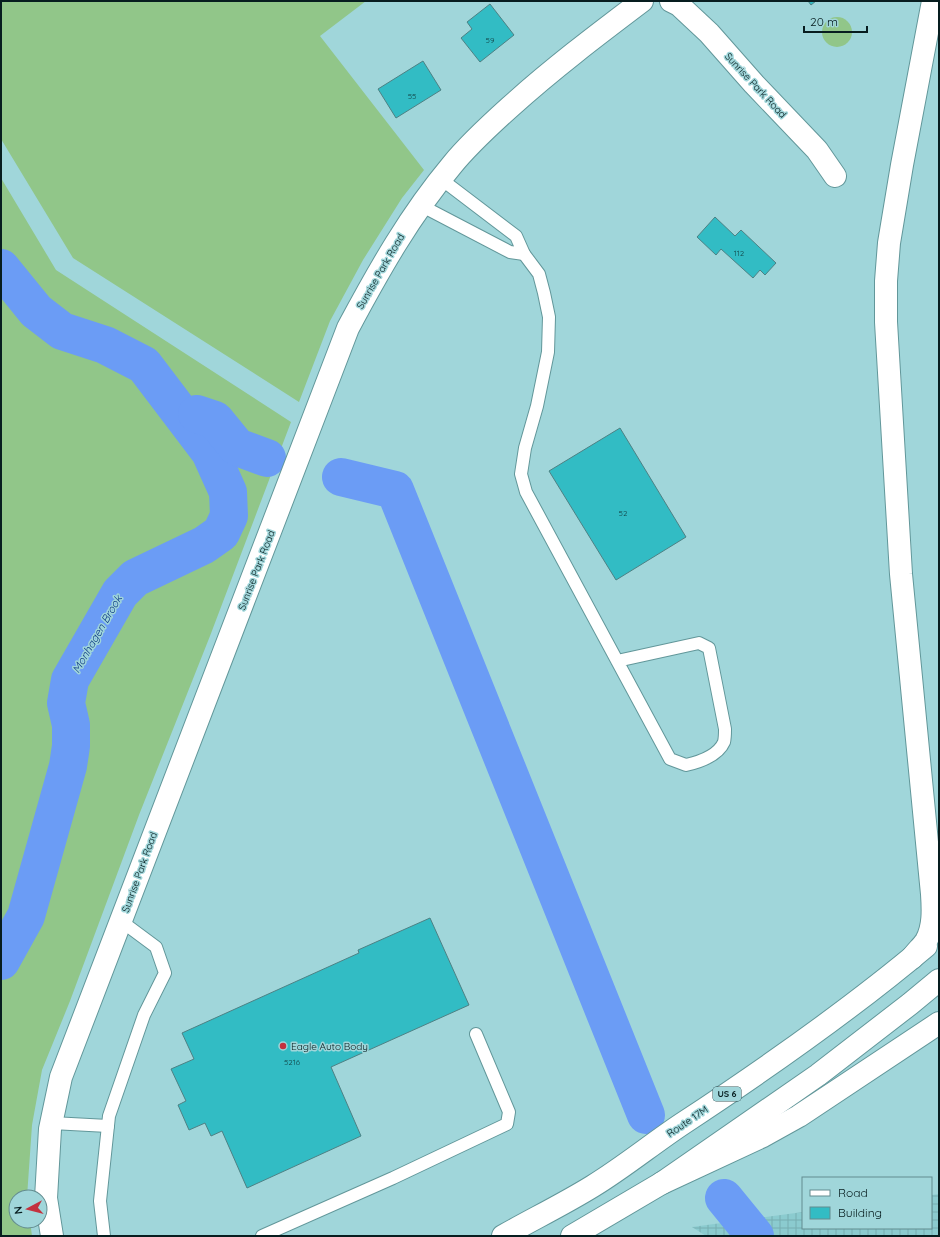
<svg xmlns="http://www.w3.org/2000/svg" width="940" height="1237" viewBox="0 0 940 1237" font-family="Quicksand,sans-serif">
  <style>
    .industrial { fill: url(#industrial-grid) }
    .grass { fill: #91c689 }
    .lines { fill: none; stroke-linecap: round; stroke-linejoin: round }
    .river { stroke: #6b9cf5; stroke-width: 38 }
    .building { fill: #32bcc4; stroke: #4d8184 }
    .service-casing { stroke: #62979a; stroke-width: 14 }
    .minor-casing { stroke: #62979a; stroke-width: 24 }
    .primary-casing { stroke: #62979a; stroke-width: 24 }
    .motorway-casing { stroke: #62979a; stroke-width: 24 }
    .service { stroke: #fff; stroke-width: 12 }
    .minor { stroke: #fff; stroke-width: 22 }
    .primary { stroke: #fff; stroke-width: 22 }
    .motorway { stroke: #fff; stroke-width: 22 }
    .poi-dot { fill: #c3323f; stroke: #a0d6da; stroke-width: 1.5 }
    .labels { text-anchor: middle; stroke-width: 3; stroke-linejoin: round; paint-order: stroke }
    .number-label { font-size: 8px; fill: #124548 }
    .shield { fill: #a0d6da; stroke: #355457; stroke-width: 1 }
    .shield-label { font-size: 9px; font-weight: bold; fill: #071d1f }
    .street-label { font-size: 10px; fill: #071d1f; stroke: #a0d6da }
    .poi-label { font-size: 10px; fill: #071d1f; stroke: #a0d6da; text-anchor: start }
    .water-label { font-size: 11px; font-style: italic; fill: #0e3885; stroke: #a0d6da }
  </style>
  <defs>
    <pattern id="industrial-grid" width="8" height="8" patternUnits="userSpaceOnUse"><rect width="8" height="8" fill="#8bcbcf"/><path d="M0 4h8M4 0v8" fill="none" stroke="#76aeb1"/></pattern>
  </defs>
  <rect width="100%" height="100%" fill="#a0d6da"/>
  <path class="industrial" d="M939,1194v42h-233l-14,-9 111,-15v16h128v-33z"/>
  <g class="grass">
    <path d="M1,1h365l-46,35 104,134 -22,28 -39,62 -33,61 -31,81 -226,-144 -72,-119z"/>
    <circle cx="837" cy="32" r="15"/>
    <path d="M1,178l55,92 235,152 -81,214 -71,179 -69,186 -28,69 -10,55 -5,72h-11v24h14l2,15h-31z"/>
  </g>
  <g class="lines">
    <g class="river">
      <path d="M1,268l35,43 26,20 43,14 39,20 66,87 18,40 1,24 -8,17 -17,12 -69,33 -15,15 -50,87 -4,23 5,22v21l-3,20 -42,150 -25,45"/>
      <path d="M197,414l18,6 22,27 30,11"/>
      <path d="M341,477l54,13 251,625"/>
      <path d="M724,1198l31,38"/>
    </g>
  </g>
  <g class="building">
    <path d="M808,1h8l-5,4z"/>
    <path d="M490,4l24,31 -34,27 -19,-24 11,-9 -5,-7z"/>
    <path d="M423,61l18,29 -45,28 -18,-29z"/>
    <path d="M715,217l20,19 6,-6 35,33 -11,12 -5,-5 -7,8 -32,-29 -5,6 -19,-18z"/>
    <path d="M620,428l66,109 -70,43 -67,-109z"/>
    <path d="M430,918l39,87 -138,62 30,69 -114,52 -25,-57 -11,5 -6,-13 -16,7 -11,-25 8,-4 -15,-32 23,-10 -12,-26 177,-80 -1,-3z"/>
  </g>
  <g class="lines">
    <defs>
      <g id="service">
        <path d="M420,205l90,47 14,2 -8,-18 -75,-57"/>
        <path d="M524,254l15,20 5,19 5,24 -1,35 -11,54 -12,42 -4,26 5,18 144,267 16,6c13,-3 32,-9 38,-23 1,-4 1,-9 1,-13l-16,-81 -10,-5 -82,18"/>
        <path d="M52,1123l56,3"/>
        <path d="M104,1236l-4,-35 9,-85 35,-101 21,-42 -9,-26 -35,-26"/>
        <path d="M262,1236l131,-58 114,-54 2,-12 -33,-78"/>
      </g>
      <g id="minor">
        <path d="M671,1l8,4 30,28 45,51 63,66 18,26"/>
        <path d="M52,1236l-6,-38 4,-69 11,-52 287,-749c31,-58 62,-113 104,-163 17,-21 38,-40 58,-58 42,-38 87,-72 132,-106"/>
      </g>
      <g id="primary">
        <path d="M503,1236c30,-17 61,-32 90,-50 31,-19 59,-42 89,-62 85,-56 167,-113 244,-178"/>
        <path d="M572,1236l90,-53 156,-108 92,-71 29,-24"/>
      </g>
      <g id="motorway">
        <path d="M912,958c4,-6 10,-11 14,-17 8,-14 7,-32 6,-47l-31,-320 -15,-252v-41l3,-38 13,-78 31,-164"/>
        <path d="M662,1183l101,-47 36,-20 140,-93"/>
      </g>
    </defs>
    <use href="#service" class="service-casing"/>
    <use href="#minor" class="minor-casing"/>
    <use href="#primary" class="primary-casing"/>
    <use href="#motorway" class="motorway-casing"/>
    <use href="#service" class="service"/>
    <use href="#minor" class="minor"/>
    <use href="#primary" class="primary"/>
    <use href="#motorway" class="motorway"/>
  </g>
  <circle class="poi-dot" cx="283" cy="1046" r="4"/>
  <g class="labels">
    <g class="number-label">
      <text x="490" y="43">59</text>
      <text x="412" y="99">55</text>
      <text x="739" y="256">112</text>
      <text x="623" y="516">52</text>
      <text x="292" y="1065">5216</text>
    </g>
    <rect class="shield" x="713" y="1087" width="28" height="14" rx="3"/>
    <g class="shield-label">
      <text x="727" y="1097">US 6</text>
    </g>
    <g class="street-label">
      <text transform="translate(756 85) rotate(47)" y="4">Sunrise Park Road</text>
      <text transform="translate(380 271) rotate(-60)" y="4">Sunrise Park Road</text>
      <text transform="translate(256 570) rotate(-69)" y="4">Sunrise Park Road</text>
      <text transform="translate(139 872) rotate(-70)" y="4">Sunrise Park Road</text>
      <text transform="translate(687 1121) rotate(-34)" y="4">Route 17M</text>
    </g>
    <g class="poi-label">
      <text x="291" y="1050">Eagle Auto Body</text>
    </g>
    <g class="water-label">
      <text transform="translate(97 634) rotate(-60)" y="4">Monhagen Brook</text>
    </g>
  </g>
  <rect width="940" height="1237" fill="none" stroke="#071d1f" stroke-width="4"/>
  <rect x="802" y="1177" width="130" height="52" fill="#a0d6da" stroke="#638c8f"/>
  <rect x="810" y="1190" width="20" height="6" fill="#ffffff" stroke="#638c8f"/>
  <text x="838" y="1197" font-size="12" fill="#071d1f">Road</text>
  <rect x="810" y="1207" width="20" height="12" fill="#32bcc4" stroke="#638c8f"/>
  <text x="838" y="1217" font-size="12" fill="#071d1f">Building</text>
  <g transform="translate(28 1209) rotate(263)"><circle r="19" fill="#a0d6da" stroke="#638c8f"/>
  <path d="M0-3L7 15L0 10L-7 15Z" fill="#c3323f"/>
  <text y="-6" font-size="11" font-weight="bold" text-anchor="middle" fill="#071d1f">N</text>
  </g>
  <path d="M804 26v6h63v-6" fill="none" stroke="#071d1f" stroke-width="2"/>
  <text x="810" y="26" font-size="12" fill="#071d1f" stroke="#a0d6da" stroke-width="3" paint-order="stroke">20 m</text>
</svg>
